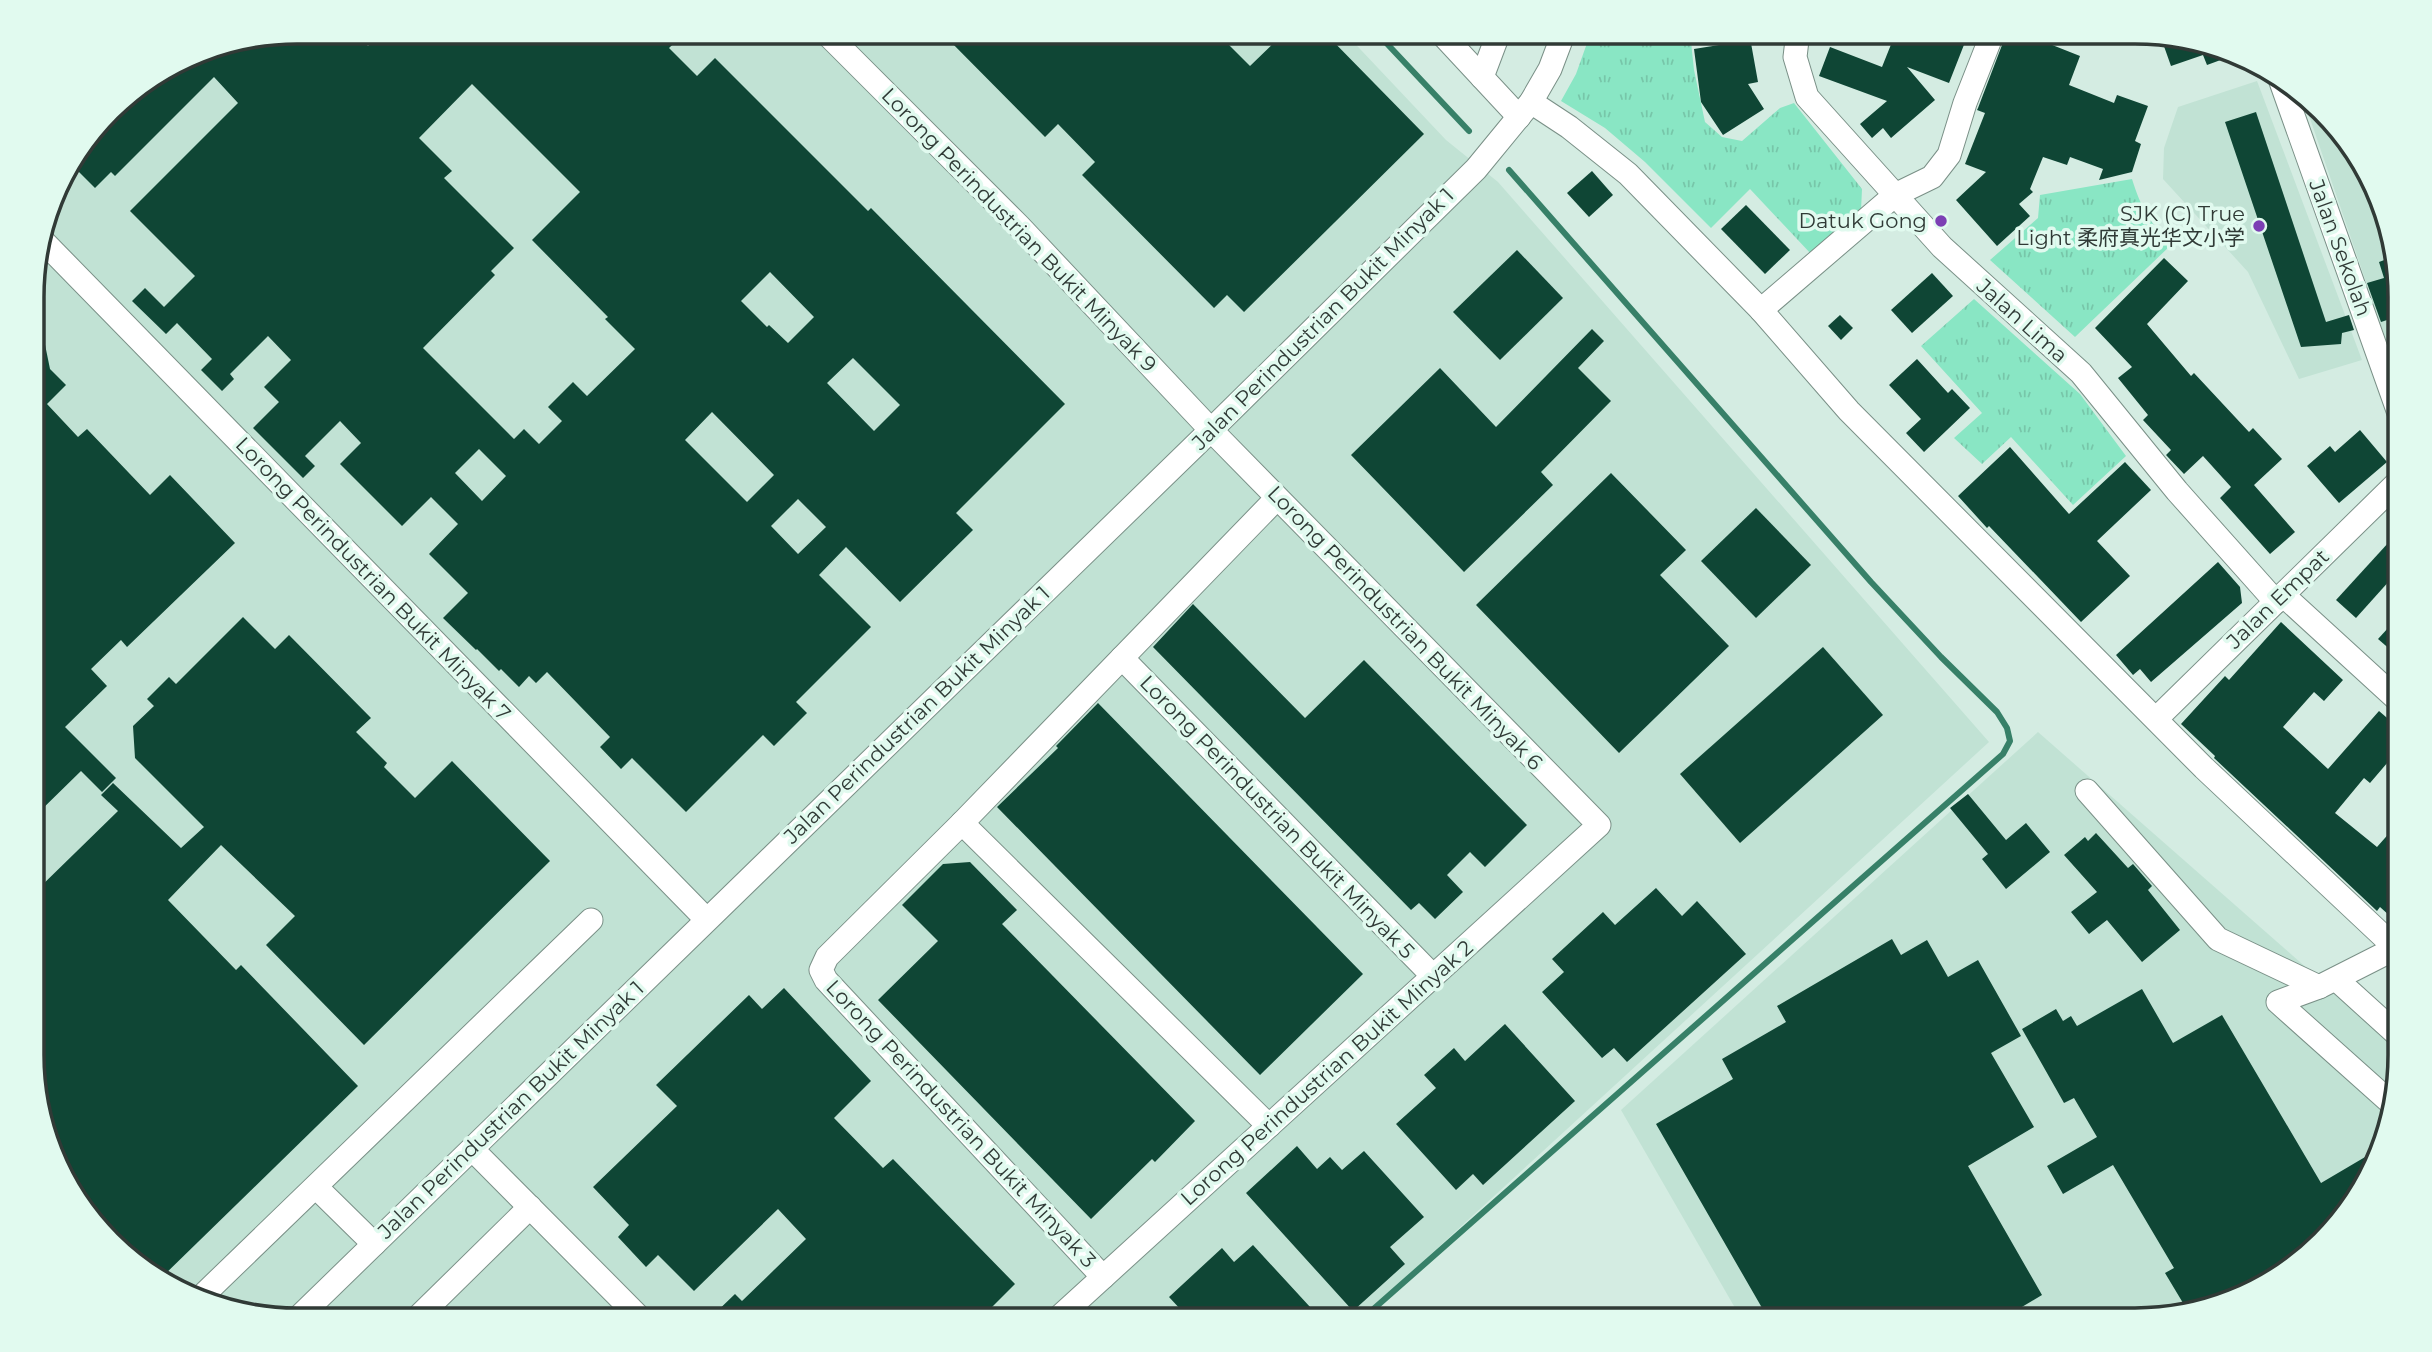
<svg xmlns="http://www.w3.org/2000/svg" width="2432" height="1352" viewBox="0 0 2432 1352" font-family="Montserrat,'Noto Sans SC',sans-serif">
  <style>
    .built { fill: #c1e2d4 }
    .grass { fill: url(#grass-tufts) }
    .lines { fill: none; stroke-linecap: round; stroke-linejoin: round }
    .stream { stroke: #378068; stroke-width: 6 }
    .building { fill: #0f4635; fill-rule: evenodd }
    .street-casing { stroke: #7a9087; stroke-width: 25 }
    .street { stroke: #fff; stroke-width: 23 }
    .poi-dot { fill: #7c3fb4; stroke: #e1faef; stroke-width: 2.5 }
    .labels { text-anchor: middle; stroke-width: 7; stroke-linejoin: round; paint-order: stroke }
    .poi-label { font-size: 21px; fill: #303a36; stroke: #e1faef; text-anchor: end }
    .street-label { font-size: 21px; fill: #303a36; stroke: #e1faef }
    .rim { fill: none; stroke: #303a36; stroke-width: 3.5 }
  </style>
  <defs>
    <pattern id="grass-tufts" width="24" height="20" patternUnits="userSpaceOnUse" patternTransform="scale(1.75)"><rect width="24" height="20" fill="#89e6c4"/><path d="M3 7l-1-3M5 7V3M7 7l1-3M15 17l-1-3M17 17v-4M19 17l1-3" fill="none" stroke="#77c6a9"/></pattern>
  </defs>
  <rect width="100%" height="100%" fill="#d4ece2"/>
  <g class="built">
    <path d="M297,32h1047l102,108 52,42 491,560 -630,578h-1063l-68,-9 -64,-26 -88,-83 -42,-112v-828l25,-83 63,-81 74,-46z"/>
    <path d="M2257,81l105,279 -63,19 -51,-107 -85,-93 1,-31 14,-41z"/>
    <path d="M2304,101l52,49 31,62 13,67v102z"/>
    <path d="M2038,732l362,318v22l-35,116 -83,88 -62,31 -68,13h-410l-121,-210z"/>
  </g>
  <g class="grass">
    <path d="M1591,32h104l-4,10 3,28 11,52 17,15 20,4 38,-33 14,-5 68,86 -1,22 -49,44 -62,-66 -39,39 -66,-66 -40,-34 -44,-27 15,-27z"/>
    <path d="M2132,179c9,29 18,44 39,66l-96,92 -85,-77 48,-42 2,-23z"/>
    <path d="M1974,299l106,95 46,62 -53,49 -62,-68 -29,27 -28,-26 28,-25 -61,-67z"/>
  </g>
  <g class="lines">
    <g class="stream">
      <path d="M1376,32l93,99"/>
      <path d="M1361,1320l642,-566 7,-13 -3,-13 -10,-16 -56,-55 -70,-75 -362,-412"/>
    </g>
  </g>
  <g class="building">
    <path d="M297,32h57l14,14 15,-14h303l-17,16 28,28 18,-18 153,153 3,-3 194,196 -109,109 17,17 -73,72 -54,-55 -27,28 52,52 -75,75 11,11 -33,33 -11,-11 -77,77 -54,-54 -11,11 -21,-22 10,-10 -63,-65 -11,11 -7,-7 -10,11 -18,-18 -2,2 -22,-22 -1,1 -33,-32 25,-25 -39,-39 29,-30 -27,-27 -29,29 -62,-62 21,-21 -21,-22 -35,35 10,10 -12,12 -50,-50 26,-26 -15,-15 27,-27 -23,-24 -38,38 4,5 -12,12 -21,-21 11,-11 -35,-36 -11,11 -34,-33 13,-13 19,19 31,-31 -65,-65 108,-108 -24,-26 -99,99 -4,-4 -16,16 -24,-24 51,-66 74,-46zM472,84l108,108 -48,48 76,77 -3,2 30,30 -48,47 -14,-14 -25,25 14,14 -23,23 -15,-15 -10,10 -91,-91 72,-73 -4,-4 23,-23 -70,-70 8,-7 -33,-33zM770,272l44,45 -26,26 -19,-18 -2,2 -26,-26zM853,358l47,47 -26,26 -47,-48zM712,412l62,63 -27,27 -62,-62zM479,449l27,27 -24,25 -27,-28zM798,499l28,28 -28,27 -27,-28z"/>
    <path d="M941,32h275l34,34 35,-34h39l100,102 -180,178 -17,-17 -13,13 -132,-133 13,-13 -37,-38 -13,13z"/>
    <path d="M1719,32h30l9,50 -10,2 16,25 -41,26 -22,-33 -7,-53 25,-4z"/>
    <path d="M1896,32h73l-20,51 -42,-16 28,33 -44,38 -8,-10 -11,10 -12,-14 27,-23 -68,-25 11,-29 52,20z"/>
    <path d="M2007,32h12l61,24 -11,29 45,18 3,-8 31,11 -13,35 6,3 -9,28 -33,8 4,-11 -33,-12 -3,8 -24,-8 -13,32 3,3 -14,12 11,12 -33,30 -41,-46 30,-28 -21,-8 20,-51 -8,-3 1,-2z"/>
    <path d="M2160,35l44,6 33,13 -30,11 -4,-10 -32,11z"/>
    <path d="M2256,112l70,210 23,-7 5,15 -12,3 -1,11 -40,3 -76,-225z"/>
    <path d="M1592,171l21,24 -24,22 -22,-24z"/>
    <path d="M1746,205l44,45 -25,24 -44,-45z"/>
    <path d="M1517,250l46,48 -63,62 -47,-48z"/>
    <path d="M2395,256l5,23v39l-4,-1 -15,5 -14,-39 17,-5 -5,-16z"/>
    <path d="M2164,258l24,23 -41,43 44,52 3,-3 55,59 4,-4 29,31 -28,26 41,47 -25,22 -50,-56 11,-11 -28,-31 -19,18 -18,-19 5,-5 -28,-30 5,-5 -30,-37 14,-11 -37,-39z"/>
    <path d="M1932,273l21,23 -41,37 -21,-23z"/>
    <path d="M1840,315l13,13 -12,12 -13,-14z"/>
    <path d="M41,325l9,44 16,16 -19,19 31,33 9,-8 63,66 20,-20 65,68 -108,104 -6,-7 -30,29 16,17 -42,41 51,51 -14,14 -21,-21 -47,46v-491z"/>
    <path d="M1592,329l12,12 -26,27 33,33 -70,71 12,13 -89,87 -113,-117 89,-87 56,59z"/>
    <path d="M1917,359l31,34 4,-4 18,19 -46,44 -18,-19 15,-14 -32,-34z"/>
    <path d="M2360,430l27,32 -48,41 -32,-37 23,-20 5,6z"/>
    <path d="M2010,447l59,67 56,-52 26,28 -54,51 33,35 -49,46 -92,-96 -2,2 -29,-32z"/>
    <path d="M1611,473l75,77 -26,25 69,71 -110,107 -143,-148z"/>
    <path d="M1756,508l55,57 -55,53 -55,-57z"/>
    <path d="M2400,530v39l-44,49 -20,-18z"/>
    <path d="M2218,562l22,25 2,16 -91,79 -11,-13 -7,6 -17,-20z"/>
    <path d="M1193,604l112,114 59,-58 163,165 -42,42 -15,-15 -23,23 16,17 -28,27 -16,-16 -8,7 -258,-263z"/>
    <path d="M2400,615v43l-22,-19z"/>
    <path d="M243,617l32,32 14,-14 82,83 -15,14 31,31 -3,4 31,31 37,-37 98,100 -186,184 -98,-100 29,-29 -74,-71 -53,55 68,70 5,-5 117,121 -199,194 -83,-78 -42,-112v-197l84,-82 -17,-16 12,-12 68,65 23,-21 -69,-69 -2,-32 21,-20 -7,-7 22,-22 7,7z"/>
    <path d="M2281,622l62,58 -19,21 -10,-9 -31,35 45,42 51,-58 21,18v19l-30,35 -6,-5 -29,35 42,34 23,-26v104l-20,-18 -3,4 -163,-153 1,-2 -34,-32 44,-48 4,4z"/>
    <path d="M1823,647l60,68 -143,128 -60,-69z"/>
    <path d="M1098,703l265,271 -103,101 -263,-268 61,-59 -2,-2z"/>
    <path d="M1968,794l38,46 20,-17 24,29 -44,37 -24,-30 6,-5 -38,-46z"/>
    <path d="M2096,833l32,35 5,-4 19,22 -4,4 32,40 -38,32 -35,-42 -18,14 -18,-22 26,-20 -33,-37 21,-18 3,4z"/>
    <path d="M970,862l47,48 -15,14 193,197 -40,41 -3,-3 -61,60 -213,-219 60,-59 -36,-36 41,-41z"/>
    <path d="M1656,888l26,28 15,-15 49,53 -119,108 -13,-14 -12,10 -60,-66 22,-20 -12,-13 51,-47 12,13z"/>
    <path d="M1892,939l9,16 26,-15 21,37 30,-17 43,76 -30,17 43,74 -66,39 74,129 -42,25h-231l-113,-196 77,-45 -11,-20 64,-37 -9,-16z"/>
    <path d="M784,988l87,93 -37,37 49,50 10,-9 122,125 -29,29 7,7h-285l27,-26 7,7 64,-62 -28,-30 -84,82 -36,-36 -12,12 -28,-30 11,-12 -36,-38 84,-81 -21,-21 93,-90 13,14z"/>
    <path d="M2142,989l31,54 49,-28 99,168 56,-33 -12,38 -83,88 -62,31 -31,6 -24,-40 9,-5 -61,-103 -50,29 -16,-28 50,-29 -23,-39 -10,5 -42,-74 34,-20 7,12 8,-5 6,10z"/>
    <path d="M1505,1024l70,77 -92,84 -10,-11 -17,16 -60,-66 40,-36 -12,-13 30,-27 11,13z"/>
    <path d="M1297,1146l20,23 13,-12 12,13 22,-19 60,66 -34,30 15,17 -52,47 -107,-118z"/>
    <path d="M1253,1245l69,75h-151l11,-9 -13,-14 53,-49 12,14z"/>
  </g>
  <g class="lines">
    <defs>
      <g id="street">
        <path d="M825,32l194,194 192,204 388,395 -543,495"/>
        <path d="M1440,32l79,85"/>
        <path d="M1798,32l-3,25 12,40 135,150 139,126 96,118 99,111"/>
        <path d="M1482,77l17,-45"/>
        <path d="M2280,79l120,337"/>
        <path d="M1531,102l38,25 59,47 133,136 88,101 355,357 196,184"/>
        <path d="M41,239l665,680"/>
        <path d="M1761,310l134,-115 37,-18 17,-22 16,-52 28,-71"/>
        <path d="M2283,595l117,107"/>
        <path d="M1122,658l311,318"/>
        <path d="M2157,718l243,-238"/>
        <path d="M2087,791l131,148 101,48"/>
        <path d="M962,823l307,303"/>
        <path d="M2336,979l64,58"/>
        <path d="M2391,1103l-113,-101 41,-15 77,-39"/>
        <path d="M473,1150l169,170"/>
        <path d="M316,1187l58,57"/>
        <path d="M1103,1277l-277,-297 -5,-10 6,-13 135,-134 315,-325"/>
        <path d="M199,1299l392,-379"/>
        <path d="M296,1320l915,-890 265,-261 55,-67 19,-33 14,-37"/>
        <path d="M415,1320l115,-113"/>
      </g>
    </defs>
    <use href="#street" class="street-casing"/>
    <use href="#street" class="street"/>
  </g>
  <g class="poi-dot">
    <circle cx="1941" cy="221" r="7"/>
    <circle cx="2259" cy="226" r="7"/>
  </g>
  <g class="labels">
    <g class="poi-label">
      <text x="2245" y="221">SJK (C) True<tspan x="2245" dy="24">Light 柔府真光华文小学</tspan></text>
      <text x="1927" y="228">Datuk Gong</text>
    </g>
    <g class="street-label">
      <text transform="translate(1019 230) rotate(46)" y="7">Lorong Perindustrian Bukit Minyak 9</text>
      <text transform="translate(2340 248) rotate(70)" y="7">Jalan Sekolah</text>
      <text transform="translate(1323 319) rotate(-45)" y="7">Jalan Perindustrian Bukit Minyak 1</text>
      <text transform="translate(2022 321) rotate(42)" y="7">Jalan Lima</text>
      <text transform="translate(373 579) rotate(46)" y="7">Lorong Perindustrian Bukit Minyak 7</text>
      <text transform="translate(2278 599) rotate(-44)" y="7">Jalan Empat</text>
      <text transform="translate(1405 628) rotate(46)" y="7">Lorong Perindustrian Bukit Minyak 6</text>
      <text transform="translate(917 715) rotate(-44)" y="7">Jalan Perindustrian Bukit Minyak 1</text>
      <text transform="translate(1277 817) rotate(46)" y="7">Lorong Perindustrian Bukit Minyak 5</text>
      <text transform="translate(1327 1073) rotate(-42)" y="7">Lorong Perindustrian Bukit Minyak 2</text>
      <text transform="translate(511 1110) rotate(-44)" y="7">Jalan Perindustrian Bukit Minyak 1</text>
      <text transform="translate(961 1124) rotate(47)" y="7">Lorong Perindustrian Bukit Minyak 3</text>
    </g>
  </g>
  <path d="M0 0H2432V1352H0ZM297 44H2135A253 253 0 0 1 2388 297V1055A253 253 0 0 1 2135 1308H297A253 253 0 0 1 44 1055V297A253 253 0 0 1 297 44Z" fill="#e1faef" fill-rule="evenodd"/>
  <path class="rim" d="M297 44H2135A253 253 0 0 1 2388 297V1055A253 253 0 0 1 2135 1308H297A253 253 0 0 1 44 1055V297A253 253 0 0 1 297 44Z"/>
</svg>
